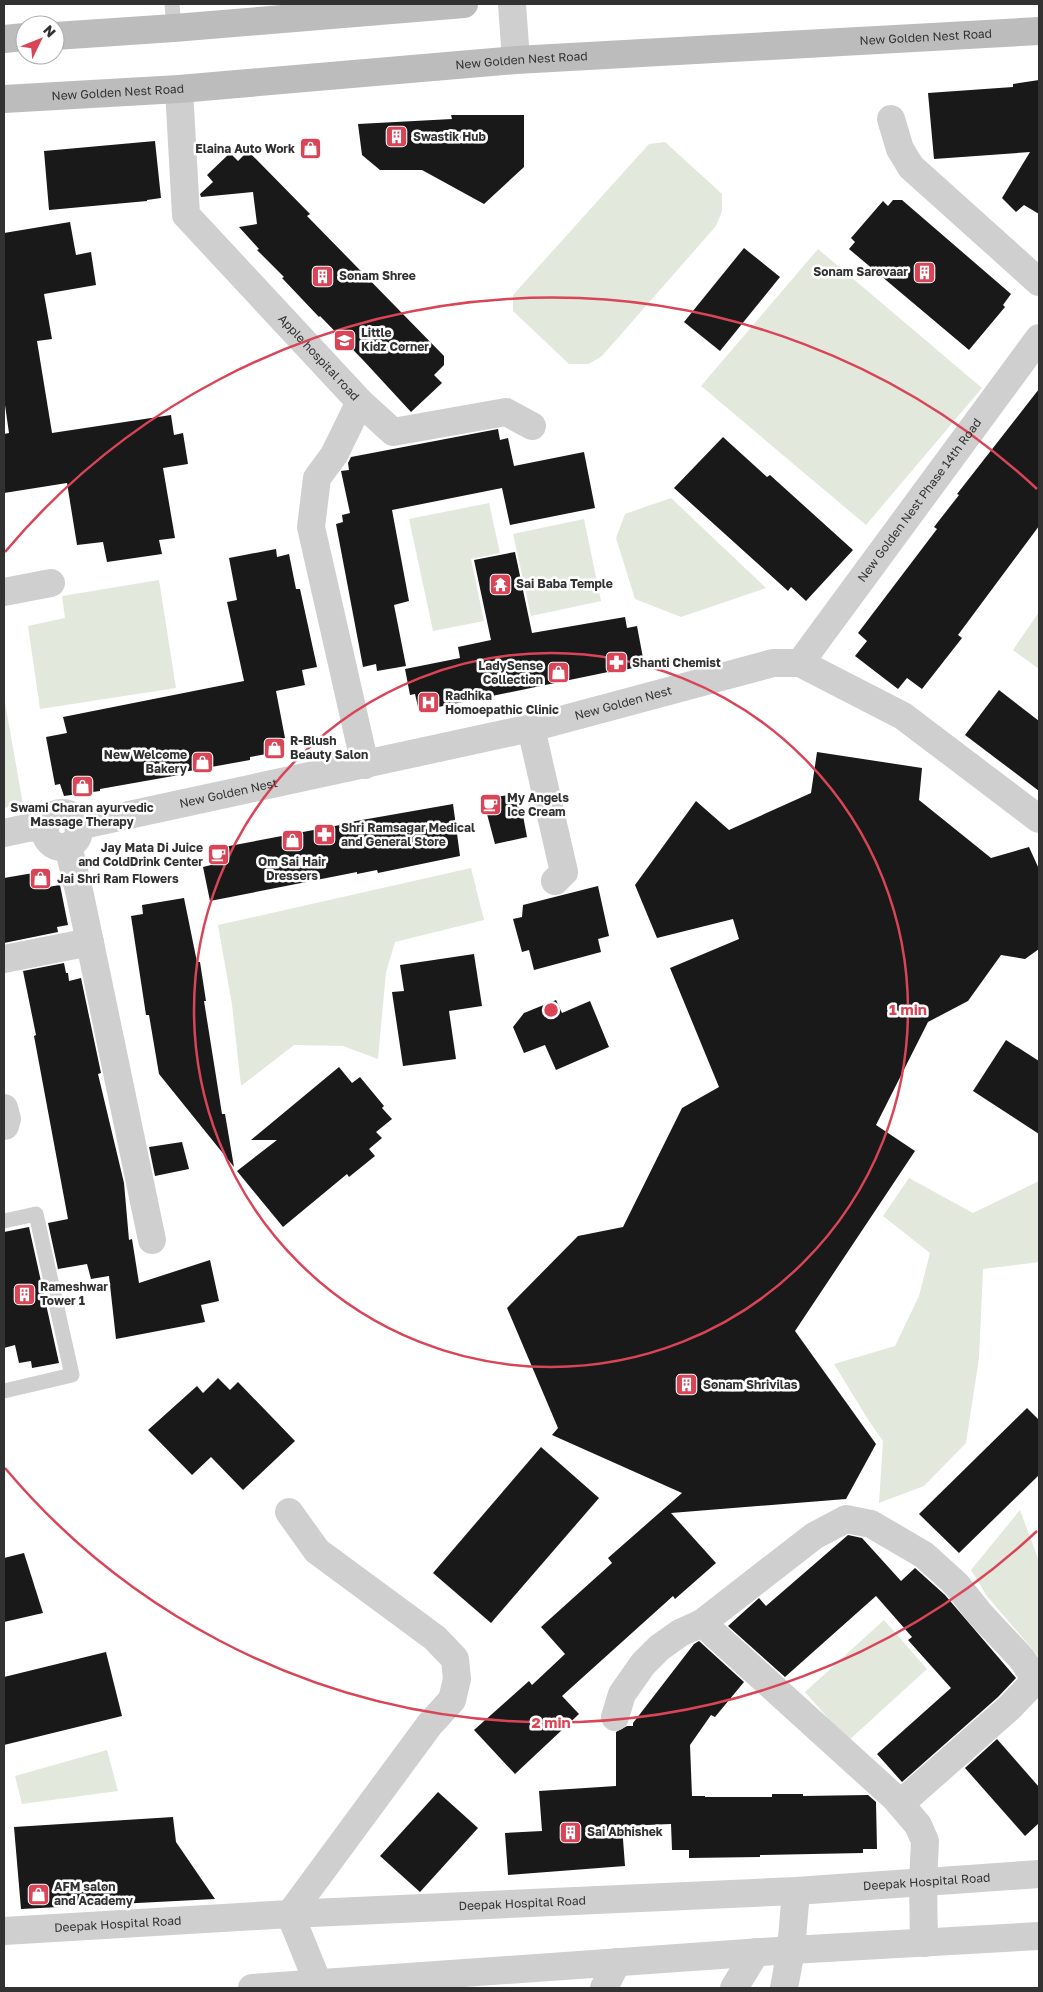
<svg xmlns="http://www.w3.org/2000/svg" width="1043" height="1992" viewBox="0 0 1043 1992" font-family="'Golos Text',sans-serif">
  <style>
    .green { fill: #e3e8dc }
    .building { fill: #191919 }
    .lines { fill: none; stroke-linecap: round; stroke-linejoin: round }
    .service { stroke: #cfcfcf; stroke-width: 15 }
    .minor { stroke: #cfcfcf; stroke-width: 28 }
    .tertiary { stroke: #cfcfcf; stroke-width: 28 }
    .secondary { stroke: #bcbcbc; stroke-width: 28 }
    .ring { fill: none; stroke: #d94556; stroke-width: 2.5 }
    .labels { text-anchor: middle; stroke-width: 5; stroke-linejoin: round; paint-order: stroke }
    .street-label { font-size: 12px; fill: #323232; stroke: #fff }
    .poi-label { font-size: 12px; font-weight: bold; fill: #323232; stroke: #fff; text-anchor: start }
    .centre { fill: #d94556; stroke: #fff; stroke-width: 2.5 }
    .ring-label { font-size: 15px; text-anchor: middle; font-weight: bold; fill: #d94556; stroke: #fff; stroke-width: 5; stroke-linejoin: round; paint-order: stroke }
  </style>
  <rect width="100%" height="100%" fill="#fff"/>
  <g class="green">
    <path d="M665,142l57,52v17l-6,15 -114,130 -13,8h-20l-56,-53v-16l136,-151z"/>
    <path d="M818,249l164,139 -116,137 -165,-139z"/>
    <path d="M671,498l95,90 -85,29 -46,-18 -19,-61 9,-24z"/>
    <path d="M489,503l11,50 -29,6 13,62 -51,10 -24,-112z"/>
    <path d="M584,519l17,82 -70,15 -18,-82z"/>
    <path d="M159,580l17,108 -136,21 -12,-83 37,-8 -3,-22z"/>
    <path d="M1039,612v57l-26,-19z"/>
    <path d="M4,697l19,107 -19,4z"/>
    <path d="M471,868l13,52 -89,22 -9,30 -8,87 -35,-13 -49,-1 -53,41 -9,-81 -14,-80z"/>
    <path d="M909,1178l64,35 66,-32v81l-56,7 -4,89 -13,85 -42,43 -45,17 4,-62 -14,-20 -35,-57 61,-18 24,-50 11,-43 -47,-37z"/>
    <path d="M1020,1510l19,51v96l-53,-62 -15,-25z"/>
    <path d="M884,1620l43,49 -79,72 -43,-49z"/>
    <path d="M107,1750l11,41 -96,13 -7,-28z"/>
  </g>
  <g class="building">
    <path d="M1039,80v134l-15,-9 -8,7 -14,-14 28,-46 -96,7 -6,-66 85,-6v-3z"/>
    <path d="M451,115h73v52l-40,37 -62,-34h-42l-18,-15 -4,-31 94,-5z"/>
    <path d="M155,141l6,57 -14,2v1l-98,9 -5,-59z"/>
    <path d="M248,151l62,63 -3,2 137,140v9l-10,10 8,8 -31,29 -48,-52 -43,-44 -1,1 -37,-39 2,-1 -27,-27 2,-1 -20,-22 18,-3 -4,-32 -52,5 -1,-3 13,-12 -6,-7 23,-22 8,8z"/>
    <path d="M893,200h9l109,94 -8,11 2,2 -36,43 -120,-101 6,-7 -4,-4 32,-37 5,5z"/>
    <path d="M70,222l6,33 15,-3 5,33 -52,9 8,45 -15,2 15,92 119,-18 3,20 9,-2 5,31 -25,4 12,70 -16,2 3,14 -55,8 -4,-20 -26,3 -10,-62 -63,10v-59l5,-1 -5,-35v-165z"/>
    <path d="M744,248l36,29 -60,74 -36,-29z"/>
    <path d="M1039,389v137l-81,109 4,3 -40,51 -15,-11 -9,11 -43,-33 12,-15 -9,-8 79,-104 -3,-2 25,-32 -2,-1z"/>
    <path d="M498,429l2,11 8,-2 6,28 70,-14 11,56 -85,17 -8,-37 -110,22 17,91 -15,4 12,61 -29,5 -1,-7 -13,3 -27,-143 7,-2 -1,-7 8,-2 -9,-42 8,-1 -1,-7 3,-6z"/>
    <path d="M723,437l44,40 3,-2 83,75 -47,51 -15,-14 -3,4 -114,-103z"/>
    <path d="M276,549l1,8 12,-3 7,35h4l17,78 -15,3 3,15 -29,6 9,47 -5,1 3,12 -33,6v3l-72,13 1,2 -79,14v2l-36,5 -4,-12 -5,1 -9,-48 21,-4 -4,-16 181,-36 -17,-79 10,-2 -8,-42z"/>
    <path d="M515,552l17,81 93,-16 2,11 10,-2 6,32h-6l1,9 -29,6 -1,-1 -189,39 -4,-17 -5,1 -5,-26 55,-11 -2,-11 33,-7 -17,-80z"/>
    <path d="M999,690l40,31v70l-74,-56z"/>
    <path d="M817,752l105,16 -3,32 72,58 38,-11 10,22v80l-14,10 -24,-4 -33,46 -40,21 -52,103 39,26 -120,180 81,113 -30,55 -175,14 45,50 -41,36 -2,-3 -111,100 17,18 -64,60 -41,-44 55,-49 3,4 33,-31 -24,-27 71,-64 -4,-5 74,-65 -130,-58 6,-7 -51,-120 71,-72 45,-9 59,-119 37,-21 -49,-119 69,-29 -6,-20 -76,19 -22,-53 61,-84 33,29 82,-37z"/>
    <path d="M515,794l2,11h4l6,32 -32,7 -12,-45z"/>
    <path d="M453,804l7,52 -82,17 -1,-3 -20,4v-2l-147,29 -7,-34 8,-2 -3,-15 132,-25 -1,-1z"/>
    <path d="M45,871l3,16 12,-2 8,40 -11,2 1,5 -54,11v-65z"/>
    <path d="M598,886l11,50 -11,3 3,13 -67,18 -5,-20 -7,2 -9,-33 9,-2 1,-12z"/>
    <path d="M184,898l13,64h3l6,39h-2l18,113h3l9,53 -75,-93 -10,-59h-3l-15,-99 12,-2 -1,-9z"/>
    <path d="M474,954l8,52 -33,5 7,48 -53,7 -11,-74 12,-1 -4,-26z"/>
    <path d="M64,963l2,10h2l1,8 12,-3 20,95 -3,1 26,109 5,57 3,-1 7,44 71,-23 9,41 -18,4 4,17 -89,17 -7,-63 -18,3 -4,-15 -29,5 -10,-46 20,-4 -34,-183 2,-1 -13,-64z"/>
    <path d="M556,1000l6,13 28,-12 19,46 -53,23 -11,-25 -21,8 -11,-26 11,-14z"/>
    <path d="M1006,1040l33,21v73l-66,-43z"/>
    <path d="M339,1067l13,16 8,-6 24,29 -2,2 10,11 -16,13 6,6 -13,11 6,7 -26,21 -2,-3 -64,53 -46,-56 40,-31h-26z"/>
    <path d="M182,1142l7,27 -34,7 -6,-29z"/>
    <path d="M29,1227l30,136 -27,5 -1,-7 -12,2 -4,-18 -11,3v-116z"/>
    <path d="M218,1378l12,12 8,-8 57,59 -52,49 -32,-33 -19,18 -44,-45 49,-44 6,7z"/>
    <path d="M1027,1408l12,12v55l-80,78 -40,-39z"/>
    <path d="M541,1447l58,51 -108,125 -58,-50z"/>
    <path d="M848,1535l14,3 39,43 14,-13 30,27 71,83 -18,19 -96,85 -25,-28 74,-66 -43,-48 4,-3 -36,-41 -91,81 -57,-51 31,-28 7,8z"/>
    <path d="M24,1553l19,60 -39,9v-64z"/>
    <path d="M699,1641l45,41 -29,35 -4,-2 -21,30 2,51h13v1h67v-3h31v2l65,-1 8,7 1,47h-14v4l-103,2v2l-71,1v-8h-17l-1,-26 -49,2 3,40 -117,9 -3,-42 37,-2 -3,-40 77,-5v-54l11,-6h6v-3l61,-79z"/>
    <path d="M106,1652l16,64 -118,29v-68z"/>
    <path d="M997,1739l42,48v36l-14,13 -60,-68z"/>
    <path d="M438,1792l40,36 -58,64 -40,-36z"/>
    <path d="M173,1817l3,25 39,57 -194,10 -7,-82z"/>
  </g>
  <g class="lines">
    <g class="service">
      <path d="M172,4l2,24"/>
      <path d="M4,1221l32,-7 36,161 -68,16"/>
    </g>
    <g class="minor">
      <path d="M512,4l4,56"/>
      <path id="s1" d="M179,89l7,126 174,187 -26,53 -17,23 -6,49 54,238"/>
      <path d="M891,119l9,30 11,18 128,115"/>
      <path d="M360,402l33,30 113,-20 26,14"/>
      <path d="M4,592l47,-9"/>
      <path id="s2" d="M800,663l239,-325"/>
      <path d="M531,728l33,144 -9,9"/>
      <circle cx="62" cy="830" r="17"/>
      <path id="s3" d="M78,826l453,-98 242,-65h27l103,53 136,103"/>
      <path d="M4,833l23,-5 18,-1"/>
      <path d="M68,846l12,49 72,345"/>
      <path d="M4,959l86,-17"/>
      <path d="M4,1108l3,11 -2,7h-1"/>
      <path d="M289,1512l28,39 118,87 20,21 2,20 -5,21 -22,24 -140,190 28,69"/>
      <path d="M615,1717l7,-23 21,-30 16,-16 21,-15 22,-10"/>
      <path d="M900,1804l109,-96 23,-24 1,-9 -11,-16 -42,-45 -24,-30 -32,-29 -53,-31 -25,-5 -32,17 -112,87 193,175 23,27 7,16 -2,42 1,60"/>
      <path d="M604,1988l13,-26"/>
      <path d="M734,1988l22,-36"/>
      <path d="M784,1988l7,-38 5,-59"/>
    </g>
    <g class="tertiary">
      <path id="s4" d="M4,1931l286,-17 506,-23 243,-17"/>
      <path d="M252,1988l539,-38 248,-14"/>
    </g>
    <g class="secondary">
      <path d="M55,36l119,-8 290,-24"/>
      <path d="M4,39l21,-2"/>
      <path id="s5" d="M4,99l175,-10 337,-29 523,-29"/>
    </g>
  </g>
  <g class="ring">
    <circle cx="551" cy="1010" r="357"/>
    <path d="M1037 1531A713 713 0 0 1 5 1468M5 552A713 713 0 0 1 1037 489"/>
  </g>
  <defs>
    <symbol id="building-square" viewBox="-11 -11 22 22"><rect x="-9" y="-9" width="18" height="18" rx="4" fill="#d94556" stroke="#fff"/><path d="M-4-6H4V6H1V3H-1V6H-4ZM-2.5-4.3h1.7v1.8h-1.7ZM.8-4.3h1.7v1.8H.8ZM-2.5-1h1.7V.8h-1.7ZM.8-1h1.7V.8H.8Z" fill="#fff"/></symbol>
    <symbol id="shop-square" viewBox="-11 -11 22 22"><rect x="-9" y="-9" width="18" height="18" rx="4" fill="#d94556" stroke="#fff"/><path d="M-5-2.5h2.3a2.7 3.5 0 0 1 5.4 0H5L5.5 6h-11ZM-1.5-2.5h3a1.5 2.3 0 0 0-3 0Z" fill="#fff"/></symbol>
    <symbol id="school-square" viewBox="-11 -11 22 22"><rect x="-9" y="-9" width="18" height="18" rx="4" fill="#d94556" stroke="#fff"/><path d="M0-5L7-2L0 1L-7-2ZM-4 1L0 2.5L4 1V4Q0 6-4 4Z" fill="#fff"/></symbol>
    <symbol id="temple-square" viewBox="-11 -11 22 22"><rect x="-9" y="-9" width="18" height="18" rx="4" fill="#d94556" stroke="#fff"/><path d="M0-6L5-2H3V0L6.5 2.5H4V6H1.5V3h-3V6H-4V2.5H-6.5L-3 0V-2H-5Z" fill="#fff"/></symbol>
    <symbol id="pharmacy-square" viewBox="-11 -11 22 22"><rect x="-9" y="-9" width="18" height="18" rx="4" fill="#d94556" stroke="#fff"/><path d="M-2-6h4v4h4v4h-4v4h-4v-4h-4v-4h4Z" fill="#fff"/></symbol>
    <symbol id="hospital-square" viewBox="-11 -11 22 22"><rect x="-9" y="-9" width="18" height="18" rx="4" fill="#d94556" stroke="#fff"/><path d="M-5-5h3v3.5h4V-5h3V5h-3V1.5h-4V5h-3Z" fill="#fff"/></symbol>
    <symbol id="cafe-square" viewBox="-11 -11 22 22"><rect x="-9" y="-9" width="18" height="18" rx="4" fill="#d94556" stroke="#fff"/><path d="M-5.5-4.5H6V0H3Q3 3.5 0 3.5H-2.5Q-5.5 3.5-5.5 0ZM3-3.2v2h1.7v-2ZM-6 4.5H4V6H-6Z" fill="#fff"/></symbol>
  </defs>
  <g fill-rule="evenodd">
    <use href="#building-square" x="384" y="124" width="25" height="25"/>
    <use href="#shop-square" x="298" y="136" width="25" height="25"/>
    <use href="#building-square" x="912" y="260" width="25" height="25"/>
    <use href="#building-square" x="310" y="264" width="25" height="25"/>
    <use href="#school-square" x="332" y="328" width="25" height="25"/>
    <use href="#temple-square" x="488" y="572" width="25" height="25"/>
    <use href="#pharmacy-square" x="604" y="650" width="25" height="25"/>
    <use href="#shop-square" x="546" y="660" width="25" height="25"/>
    <use href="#hospital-square" x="416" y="690" width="25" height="25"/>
    <use href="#shop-square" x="262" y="736" width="25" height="25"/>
    <use href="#shop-square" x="190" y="750" width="25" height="25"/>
    <use href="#shop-square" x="70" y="774" width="25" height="25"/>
    <use href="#cafe-square" x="478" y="792" width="25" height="25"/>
    <use href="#pharmacy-square" x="312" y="822" width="25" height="25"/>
    <use href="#shop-square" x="280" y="828" width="25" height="25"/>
    <use href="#cafe-square" x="206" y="842" width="25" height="25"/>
    <use href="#shop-square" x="28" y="866" width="25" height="25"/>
    <use href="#building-square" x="12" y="1282" width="25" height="25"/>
    <use href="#building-square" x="674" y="1372" width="25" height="25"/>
    <use href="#building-square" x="558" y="1820" width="25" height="25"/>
    <use href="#shop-square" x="26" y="1882" width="25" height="25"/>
  </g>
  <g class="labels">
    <g class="street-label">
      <text dy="4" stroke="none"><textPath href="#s5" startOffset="924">New Golden Nest Road</textPath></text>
      <text dy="4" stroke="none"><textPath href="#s5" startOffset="519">New Golden Nest Road</textPath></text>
      <text dy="4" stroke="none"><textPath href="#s5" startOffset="114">New Golden Nest Road</textPath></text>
      <text dy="4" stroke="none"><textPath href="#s1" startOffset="321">Apple hospital road</textPath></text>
      <text dy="4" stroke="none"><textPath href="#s2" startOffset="202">New Golden Nest Phase 14th Road</textPath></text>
      <text dy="4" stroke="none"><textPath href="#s3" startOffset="559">New Golden Nest</textPath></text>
      <text dy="4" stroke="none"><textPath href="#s3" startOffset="154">New Golden Nest</textPath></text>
      <text dy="4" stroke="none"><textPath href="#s4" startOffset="924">Deepak Hospital Road</textPath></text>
      <text dy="4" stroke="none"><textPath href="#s4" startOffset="519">Deepak Hospital Road</textPath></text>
      <text dy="4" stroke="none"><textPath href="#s4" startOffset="114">Deepak Hospital Road</textPath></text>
    </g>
    <g class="poi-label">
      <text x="413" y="141">Swastik Hub</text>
      <text x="295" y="153" text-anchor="end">Elaina Auto Work</text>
      <text x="908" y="276" text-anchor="end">Sonam Sarovaar</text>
      <text x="339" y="280">Sonam Shree</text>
      <text x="361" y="337">Little<tspan x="361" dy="14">Kidz Corner</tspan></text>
      <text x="516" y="588">Sai Baba Temple</text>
      <text x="632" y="667">Shanti Chemist</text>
      <text x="543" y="670" text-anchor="end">LadySense<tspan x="543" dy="14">Collection</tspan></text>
      <text x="445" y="700">Radhika<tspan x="445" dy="14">Homoepathic Clinic</tspan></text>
      <text x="290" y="745">R-Blush<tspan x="290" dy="14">Beauty Salon</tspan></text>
      <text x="187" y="759" text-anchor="end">New Welcome<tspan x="187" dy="14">Bakery</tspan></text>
      <text x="507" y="802">My Angels<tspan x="507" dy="14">Ice Cream</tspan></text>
      <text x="82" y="812" text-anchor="middle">Swami Charan ayurvedic<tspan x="82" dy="14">Massage Therapy</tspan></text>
      <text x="341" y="832">Shri Ramsagar Medical<tspan x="341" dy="14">and General Store</tspan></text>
      <text x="203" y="852" text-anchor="end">Jay Mata Di Juice<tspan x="203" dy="14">and ColdDrink Center</tspan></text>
      <text x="292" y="866" text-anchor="middle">Om Sai Hair<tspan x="292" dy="14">Dressers</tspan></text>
      <text x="57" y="883">Jai Shri Ram Flowers</text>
      <text x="40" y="1291">Rameshwar<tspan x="40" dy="14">Tower 1</tspan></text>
      <text x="703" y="1389">Sonam Shrivilas</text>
      <text x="587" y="1836">Sai Abhishek</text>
      <text x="54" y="1891">AFM salon<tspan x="54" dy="14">and Academy</tspan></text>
    </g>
  </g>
  <circle cx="551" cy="1010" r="8" class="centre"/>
  <g class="ring-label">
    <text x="908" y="1015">1 min</text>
    <text x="551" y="1728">2 min</text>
  </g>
  <rect width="1043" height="1992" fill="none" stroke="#323232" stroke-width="10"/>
  <g transform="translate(40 40) rotate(47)"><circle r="24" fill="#ffffff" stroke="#adadad"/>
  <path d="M0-4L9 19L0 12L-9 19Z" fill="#d94556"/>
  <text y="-8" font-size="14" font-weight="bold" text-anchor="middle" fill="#323232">N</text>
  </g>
</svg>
